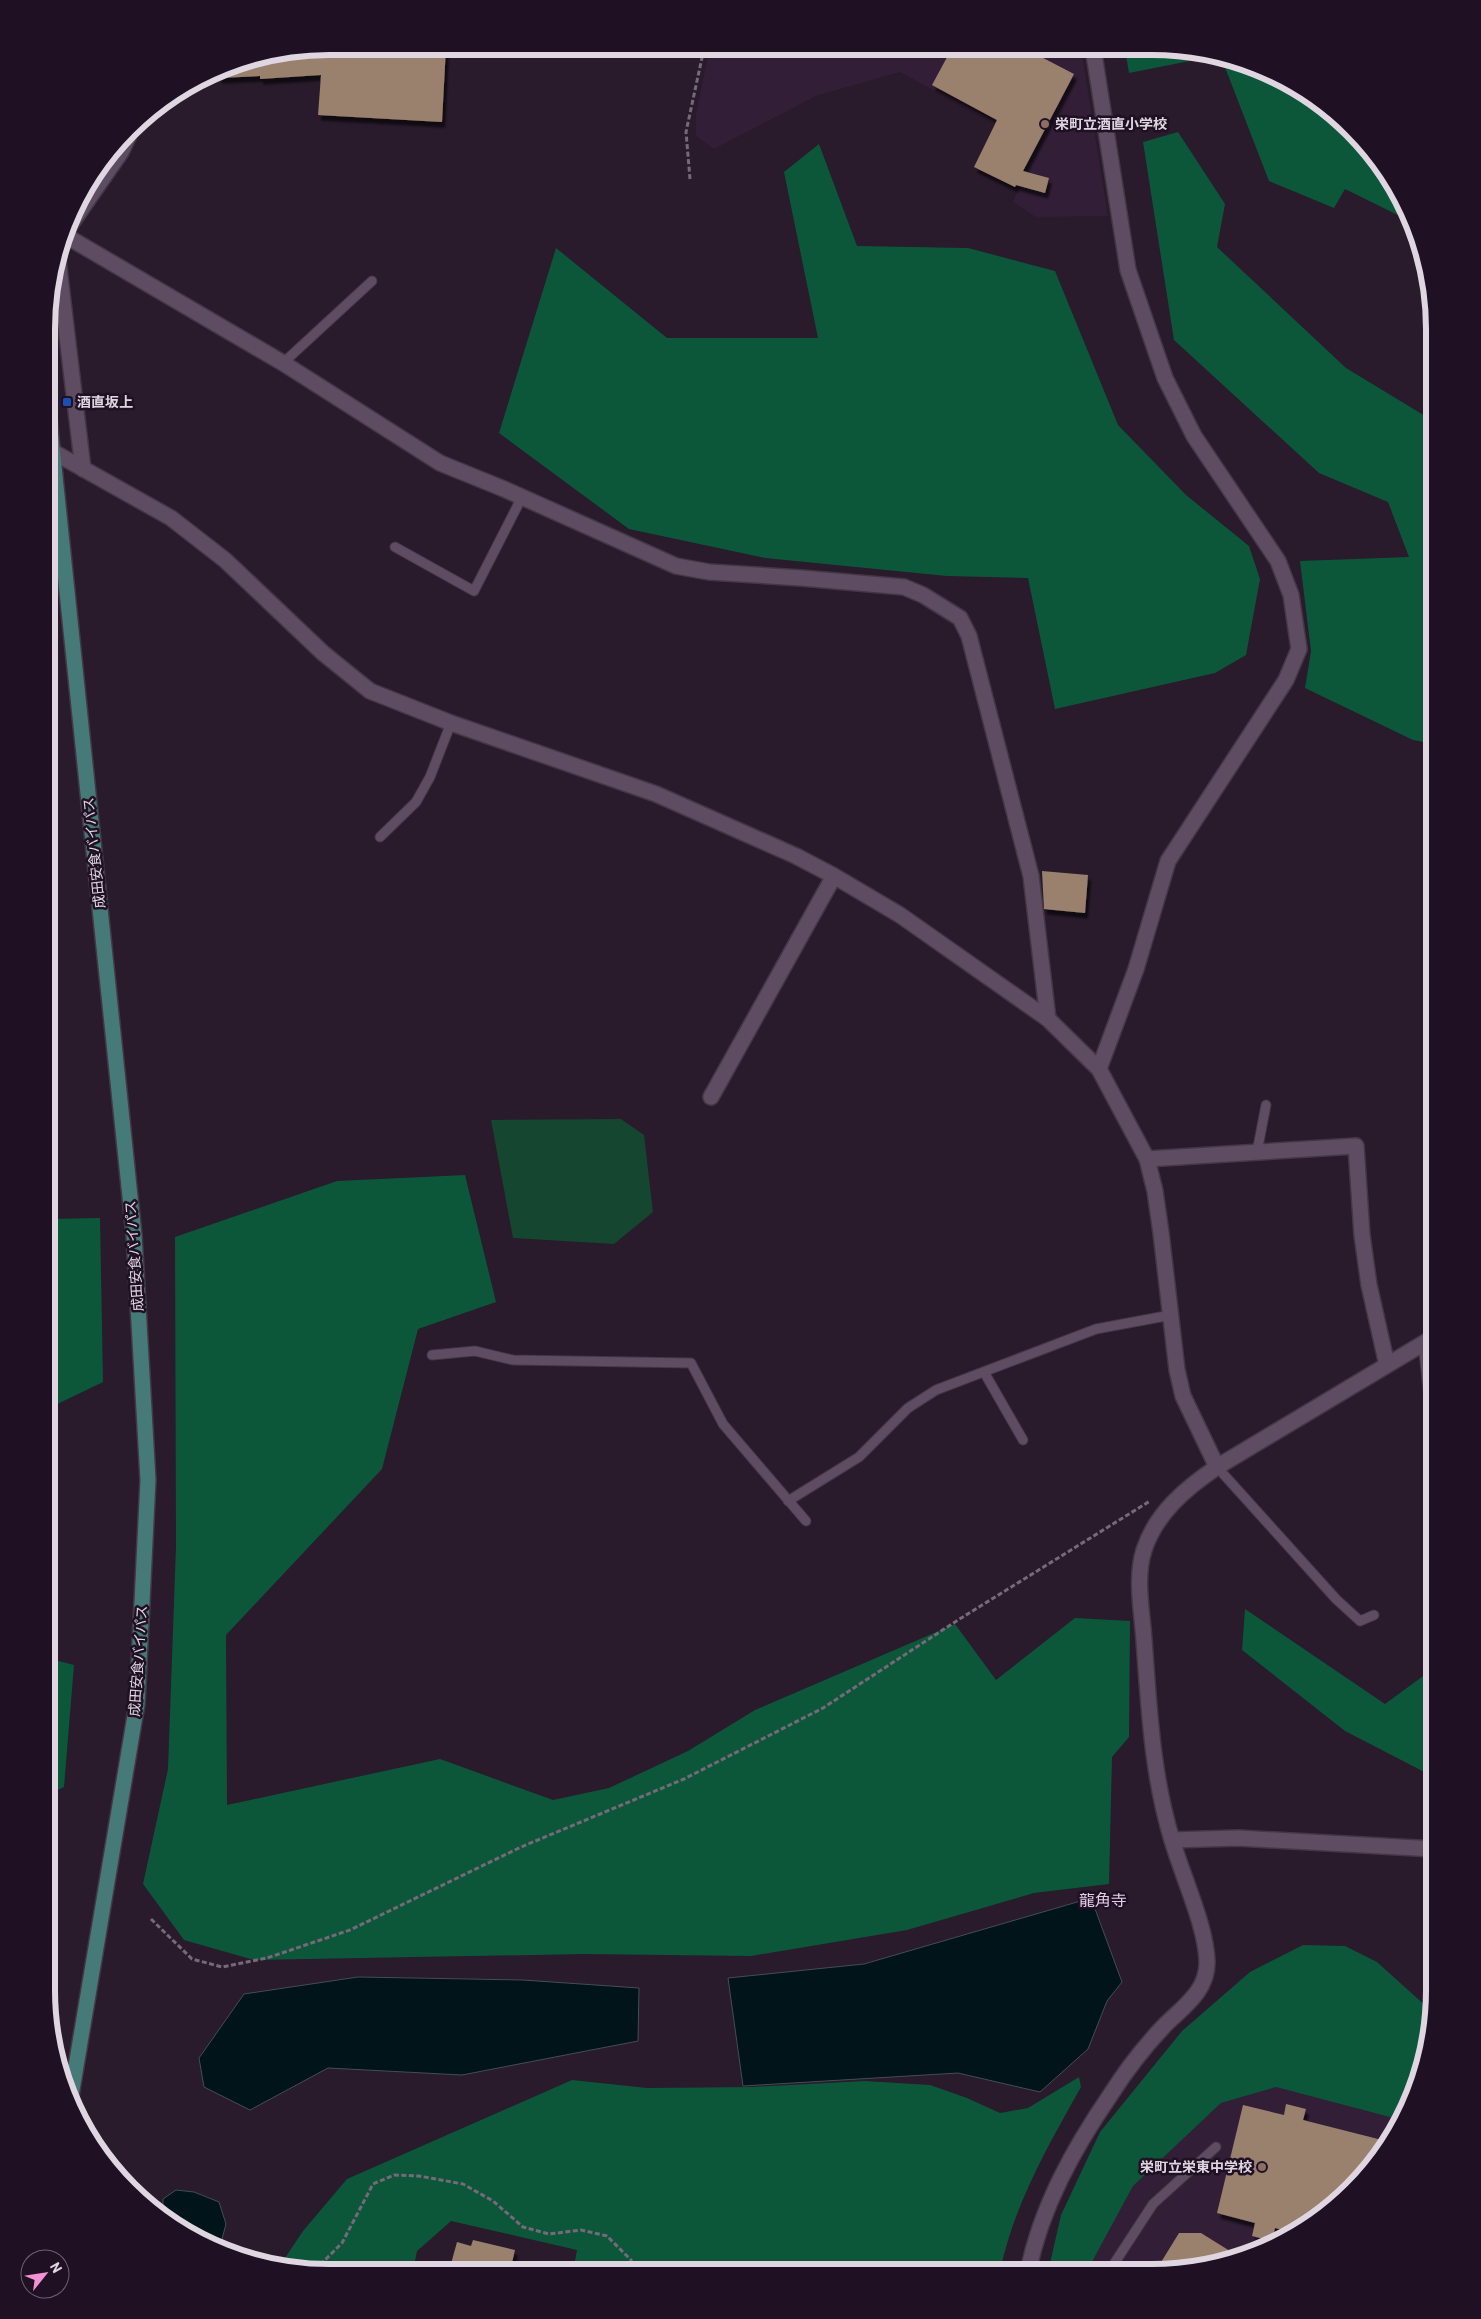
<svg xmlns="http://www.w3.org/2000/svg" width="1481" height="2319" viewBox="0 0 1481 2319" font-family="Barlow,'Noto Sans JP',sans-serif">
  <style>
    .built { fill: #321e36 }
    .green { fill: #144630 }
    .forest { fill: #0c573a }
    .water { fill: #001419; stroke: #434e55 }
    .building { fill: #99816e; filter: url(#shadow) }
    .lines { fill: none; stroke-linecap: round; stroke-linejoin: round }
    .service-casing { stroke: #433745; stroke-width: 11 }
    .minor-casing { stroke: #433745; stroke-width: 18 }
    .tertiary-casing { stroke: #433745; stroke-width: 18 }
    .primary-casing { stroke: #433745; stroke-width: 18 }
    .path { stroke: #766979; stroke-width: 3; stroke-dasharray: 5 2.5; stroke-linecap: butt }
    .service { stroke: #5e4d62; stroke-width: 9 }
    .minor { stroke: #5e4d62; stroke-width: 15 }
    .tertiary { stroke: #5e4d62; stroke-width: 15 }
    .primary { stroke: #457a78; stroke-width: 15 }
    .education-dot { fill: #8d6e63; stroke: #1f1123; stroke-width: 2 }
    .transit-dot { fill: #1a4fb4; stroke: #1f1123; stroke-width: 2 }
    .labels { text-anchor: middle; stroke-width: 5; stroke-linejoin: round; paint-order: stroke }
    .poi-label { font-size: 14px; font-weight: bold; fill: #e0d6e2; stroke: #1f1123; text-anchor: start }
    .street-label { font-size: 14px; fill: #e0d6e2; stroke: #1f1123 }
    .quarter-label { font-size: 16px; fill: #e3cee7; stroke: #1f1123 }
    .rim { fill: none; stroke: #e0d6e2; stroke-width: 6 }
  </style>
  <defs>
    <filter id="shadow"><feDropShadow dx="3" dy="5.5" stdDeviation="1" flood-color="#0009"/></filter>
  </defs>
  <rect width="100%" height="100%" fill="#291a2c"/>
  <g class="built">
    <path d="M710,47l371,1 27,168 -72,1 -23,-15 23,-56 -136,-74 -84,24 -102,53 -18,-13v-23z"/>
    <path d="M1276,2087l125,33 -14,27 -49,56 -78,48 -108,22h-66l47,-87 88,-83z"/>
  </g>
  <path class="green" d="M621,1119l23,16 9,77 -39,32 -101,-6 -22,-118z"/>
  <g class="forest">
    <path d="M1125,49h64l26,7 -86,17z"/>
    <path d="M1221,57l39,11 64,37 52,52 38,66 -69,-34 -11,19 -65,-27z"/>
    <path d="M1178,132l47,72 -8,43 129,121 89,54v322l-22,-4 -108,-52 6,-37 -11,-90 109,-4 -21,-55 -69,-29 -145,-133 -31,-198z"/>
    <path d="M819,144l38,102 111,2 87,23 63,154 68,70 63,51 11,33 -14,76 -31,18 -160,36 -27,-131 -81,-2 -182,-18 -136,-29 -130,-96 57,-185 111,90h151l-34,-166z"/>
    <path d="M465,1175l31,127 -78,27 -36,140 -156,166 1,170 213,-46 113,41 56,-12 79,-37 67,-41 200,-86 41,56 79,-62 55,3 -1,116 -17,20 -3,127 -75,9 -127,37 -156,26 -167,-2 -330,6 -70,-20 -41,-56 25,-115 8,-223 -1,-309 162,-56z"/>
    <path d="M100,1218l3,164 -56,27v-190z"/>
    <path d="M1245,1609l140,95 49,-36v109l-89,-46 -103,-81z"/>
    <path d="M47,1658l27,7 -10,122 -17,8z"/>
    <path d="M1303,1945l42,1 32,16 51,46 6,1 -14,72 -19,39 -125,-33 -55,16 -88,83 -47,87 -38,-1 13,-57 39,-83 82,-101 68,-59z"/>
    <path d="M1079,2077l2,10c-33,59 -68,119 -81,185l-427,-1 4,-21 -126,-29 -34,30 -4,20 -120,-1 -14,-3 24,-36 44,-52 225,-99 75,8 105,-1 113,-6 65,4 37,13 33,15 28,-5z"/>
  </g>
  <g class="water">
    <path d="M1091,1898l31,84 -15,19 -19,48 -48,43 -82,-19 -215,13 -15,-108 136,-14z"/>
    <path d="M358,1977l165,3 116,8 -1,53 -176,34 -134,-7 -78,42 -46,-23 -5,-29 45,-64z"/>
    <path d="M176,2190l18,2 25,10 7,22 -7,26 -56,-32v-19z"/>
  </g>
  <g class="building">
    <path d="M329,46l117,1 -4,75 -124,-7 3,-40 -61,4v-3l-41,2 -1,-8 3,-2z"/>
    <path d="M952,48h72l50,26 -51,97 26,7 -4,15 -29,-8 -1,2 -41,-20 23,-47 -65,-35z"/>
    <path d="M1042,871l46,4 -3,38 -41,-4z"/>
    <path d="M1286,2104l20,5 -3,11 87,22 -52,61 -47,29 -16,-4 -3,13 -20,-5 3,-13 -38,-10 26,-108 41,10z"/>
    <path d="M1179,2233h22l37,23 -83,16z"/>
    <path d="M473,2240l42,10 -5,21h-61l8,-29 14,4z"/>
  </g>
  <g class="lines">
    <defs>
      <g id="service">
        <path d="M283,363l89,-82"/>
        <path d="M395,547l79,44 48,-94"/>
        <path d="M380,837l36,-35 14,-25 21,-54"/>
        <path d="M1257,1152l9,-47"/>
        <path d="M1423,1343l11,102"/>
        <path d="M432,1355l43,-4 38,9 178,3 32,61 83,97"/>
        <path d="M984,1372l39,68"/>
        <path d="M1217,1467l119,132 24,22 14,-6"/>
        <path d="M788,1501l71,-44 49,-49 28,-18 160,-61 75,-14"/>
        <path d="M1108,2273l45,-69 63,-57"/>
      </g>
      <g id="minor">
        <path d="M1093,48l35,222 37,108 29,58 84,125 13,34 8,54 -13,31 -118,181 -32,108 -37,100"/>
        <path d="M68,228l53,-76 8,-17"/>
        <path d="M66,236l217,127 157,100 64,26 172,77 33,6 92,6 103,9 19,8 37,23 9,18 62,240 17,143"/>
        <path d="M58,260l25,209"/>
        <path d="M48,449l123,69 54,42 98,93 47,38 81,32 205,71 140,62 38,20 66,39 148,104 51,50 48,90 8,32 6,42 16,137 6,26 34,71 217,-130"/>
        <path d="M711,1097l123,-221"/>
        <path d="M1147,1159l209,-13 6,89 7,50 18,80"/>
        <path d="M1172,1840l66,-2 196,11"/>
      </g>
      <path id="tertiary" d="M1028,2272c13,-65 46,-124 83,-178 14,-22 35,-49 53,-68 19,-19 44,-35 43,-65 -1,-35 -25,-86 -35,-121 -20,-65 -23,-133 -28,-200 -2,-29 -9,-62 0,-90 12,-37 42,-62 73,-83"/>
      <path id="primary" d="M48,409l86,826 14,245 -11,224 -67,398"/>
    </defs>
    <use href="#service" class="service-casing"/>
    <use href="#minor" class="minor-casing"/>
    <use href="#tertiary" class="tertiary-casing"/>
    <use href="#primary" class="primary-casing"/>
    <g class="path">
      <path d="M690,179l-4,-47 17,-79 -3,-6"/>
      <path d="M46,1866l11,4"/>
      <path d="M151,1919l41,40 30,8 45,-9 83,-28 171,-83 163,-68 139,-71 135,-88 192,-119"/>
      <path d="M315,2270l27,-27 31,-59 21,-9 25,1 44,8 30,17 30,26 26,7 32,-4 26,6 24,24 4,11"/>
    </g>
    <use href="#service" class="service"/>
    <use href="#minor" class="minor"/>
    <use href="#tertiary" class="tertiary"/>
    <use href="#primary" class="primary"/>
  </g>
  <g class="education-dot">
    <circle cx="1045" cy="124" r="5"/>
    <circle cx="1262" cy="2167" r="5"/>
  </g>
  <rect class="transit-dot" x="62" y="397" width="10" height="10" rx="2.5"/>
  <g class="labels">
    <g class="poi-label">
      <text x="1055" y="129">栄町立酒直小学校</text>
      <text x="77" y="407">酒直坂上</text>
      <text x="1252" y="2172" text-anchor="end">栄町立栄東中学校</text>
    </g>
    <g class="street-label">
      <text transform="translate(94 853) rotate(-96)" y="5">成田安食バイパス</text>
      <text transform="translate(134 1256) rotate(-94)" y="5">成田安食バイパス</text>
      <text transform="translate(138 1661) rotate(-86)" y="5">成田安食バイパス</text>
    </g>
    <g class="quarter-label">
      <text x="1103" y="1906">龍角寺</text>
    </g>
  </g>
  <path d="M0 0H1481V2319H0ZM329 55H1152A274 274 0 0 1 1426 329V1990A274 274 0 0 1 1152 2264H329A274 274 0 0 1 55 1990V329A274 274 0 0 1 329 55Z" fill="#1f1123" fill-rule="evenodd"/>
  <path class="rim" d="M329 55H1152A274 274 0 0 1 1426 329V1990A274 274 0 0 1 1152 2264H329A274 274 0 0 1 55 1990V329A274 274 0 0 1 329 55Z"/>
  <g transform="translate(45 2274) rotate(60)"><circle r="24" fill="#1f1123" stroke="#6c606f"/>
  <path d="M0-4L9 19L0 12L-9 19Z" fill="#f491d4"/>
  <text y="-8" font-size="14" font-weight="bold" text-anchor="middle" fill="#e0d6e2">N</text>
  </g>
</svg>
